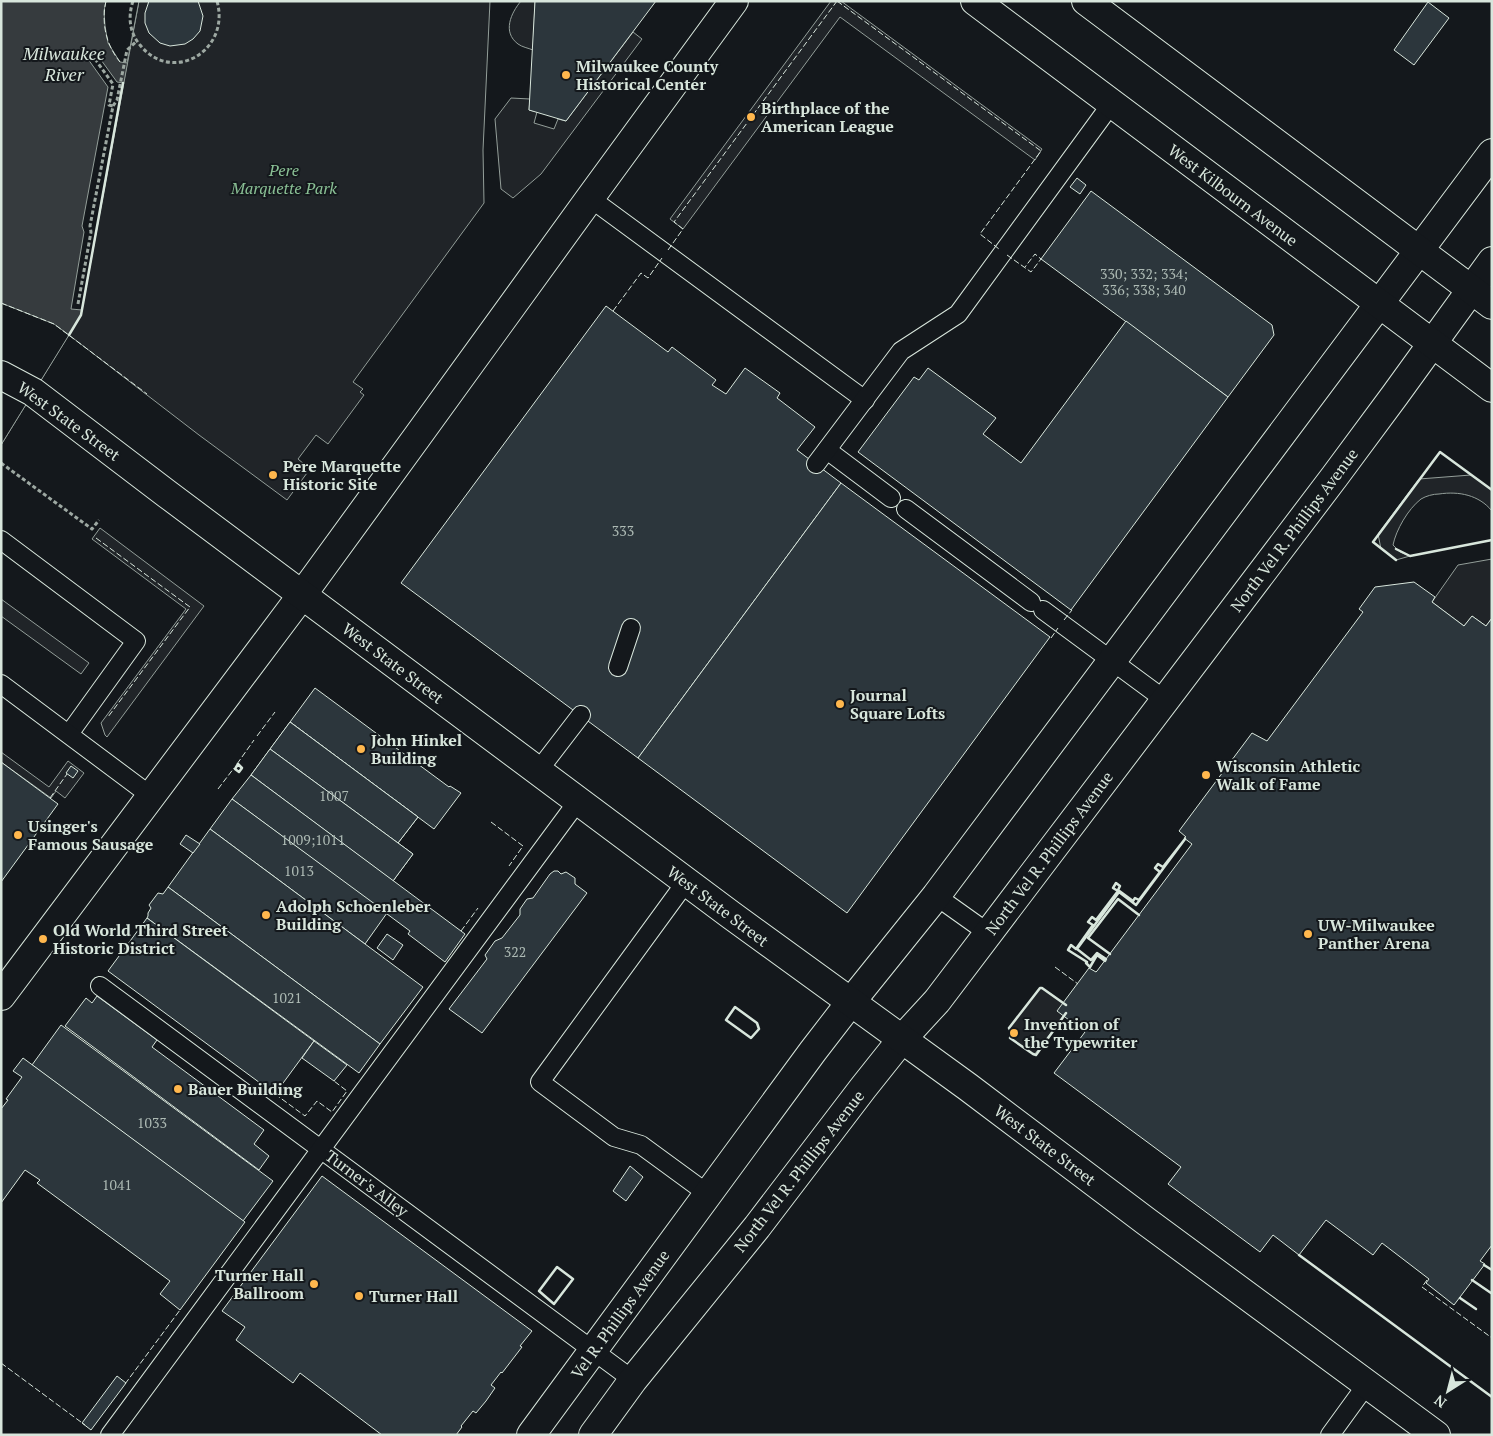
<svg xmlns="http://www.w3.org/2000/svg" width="1493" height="1436" viewBox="0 0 1493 1436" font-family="'PT Serif',serif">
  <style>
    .green { fill: #202428; stroke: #939e99 }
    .water { fill: #363b3e; stroke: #939e99 }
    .pier { fill: #14181c; stroke: #939e99 }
    .building { fill: #2c363c; stroke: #d8e6dc }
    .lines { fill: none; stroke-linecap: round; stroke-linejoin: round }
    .service-casing { stroke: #d8e6dc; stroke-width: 20 }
    .tertiary-casing { stroke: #d8e6dc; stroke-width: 30 }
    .secondary-casing { stroke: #d8e6dc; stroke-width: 30 }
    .primary-casing { stroke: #d8e6dc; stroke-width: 30 }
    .path { stroke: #9da8a2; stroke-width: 3; stroke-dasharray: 4 2.5; stroke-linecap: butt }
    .service { stroke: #14181c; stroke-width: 18 }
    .tertiary { stroke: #14181c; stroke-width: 28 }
    .secondary { stroke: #14181c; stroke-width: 28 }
    .primary { stroke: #14181c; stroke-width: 28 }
    .fence { stroke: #d8e6dc; stroke-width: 1; stroke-dasharray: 6 2.5; stroke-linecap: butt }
    .wall { stroke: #d8e6dc; stroke-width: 2.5 }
    .poi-dot { fill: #ffb74d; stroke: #14181c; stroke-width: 2 }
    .labels { text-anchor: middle; stroke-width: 4; stroke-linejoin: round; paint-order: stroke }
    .number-label { font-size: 14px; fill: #adbab4 }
    .poi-label { font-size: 16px; font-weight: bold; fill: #d8e6dc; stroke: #14181c; text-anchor: start }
    .park-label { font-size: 16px; font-style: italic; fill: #8ac095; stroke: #14181c }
    .street-label { font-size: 16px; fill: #d8e6dc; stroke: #14181c }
    .water-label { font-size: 18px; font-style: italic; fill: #d8e6dc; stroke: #14181c }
  </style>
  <rect width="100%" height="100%" fill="#14181c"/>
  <g class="green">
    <path d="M106,1h384l-7,149 1,53 -131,179 10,7 -3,3 4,3 -36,49 -12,-9 -18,24 12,10 -23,31 -88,-65 -130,-100 12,-20 46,-251z"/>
    <path d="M521,1h14l-2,49c-5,-2 -11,-3 -15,-6 -16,-12 -7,-31 3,-43z"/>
    <path d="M831,1h10l201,148 -7,11 -195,-143 -157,212 -13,-10z"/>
    <path d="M633,32l9,7 -101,135 -28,24 -12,-9 -6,-70 16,-21 19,1 -1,11 8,2 -3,11 20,6 4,-10 8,2z"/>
    <path d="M1471,475l21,15v21c-13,-16 -33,-20 -53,-17 -6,0 -13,2 -18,5 -13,10 -25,31 -28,46l7,7 10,4 -14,4 -15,-11 -3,-15 41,-55z"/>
    <path d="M100,528l104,78 -97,131 -2,-2 -4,-12 85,-114 -94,-70z"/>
    <path d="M1492,559v59l-6,8 -14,-10 -8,10 -32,-24 26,-37z"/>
    <path d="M1,599l88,64 -8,11 -80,-58z"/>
    <path d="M1,752l48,35 19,-26 16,12 -19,25 -9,-7 -5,7 -50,-36z"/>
    <path d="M1040,988h2l28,20 -36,47 -24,-17 2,-5 -3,-5z"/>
  </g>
  <path class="water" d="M1,1h138l-58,314 -80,130z"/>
  <g class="pier">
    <path d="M106,1h33l-12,62 -7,-1 -12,-19 -3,-17 -1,-15z"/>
    <path d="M96,53l21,29 6,1 -41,227 -11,-1 13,-77 -2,-6 26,-139 -20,-28z"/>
    <path d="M1,303l53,21 15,11 -68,110z"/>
  </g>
  <g class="building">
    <path d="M149,1h49l5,15 -3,15 -7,8 -8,5 -15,2 -10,-3 -11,-10 -4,-10v-10z"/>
    <path d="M535,1h121l-90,120 -37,-11z"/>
    <path d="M1428,2l21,16 -35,47 -20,-15z"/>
    <path d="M1077,178l9,7 -6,9 -10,-7z"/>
    <path d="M1091,191l181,134 2,10 -46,62 -187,-138z"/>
    <path d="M606,306l62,46 4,-5 44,33 -4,5 14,9 19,-26 35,25 -3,5 38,29 -18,23 44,33 -203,275 -237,-175z"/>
    <path d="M1126,321l102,76 -157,213 -213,-158 56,-75 5,3 9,-12 68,50 -13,16 38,29z"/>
    <path d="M841,483l209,154 -203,276 -209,-155z"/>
    <path d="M1414,582l21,15 -3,5 32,24 8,-10 14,10 6,-8v627l-12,16 5,3 -31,41 -28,-22 3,-4 -47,-36 -9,12 -47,-35 -27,35 -26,-20 -13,17 -92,-68 13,-17 -127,-94 31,-41 -28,-21 32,-43 7,4 1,-1 95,-127 -8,-6 2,-1 -7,-6 73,-98 15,8 96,-129 -4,-3 16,-22z"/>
    <path d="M315,688l134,99 1,-1 11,7 -27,36 -144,-107z"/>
    <path d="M290,722l128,95 -20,26 15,11 -20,27 -142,-106z"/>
    <path d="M290,722l128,95 -20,26 -128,-94z"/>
    <path d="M270,749l143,105 -20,27 -142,-106z"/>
    <path d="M1,762l57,42 -57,78z"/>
    <path d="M71,766l7,5 -5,7 -7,-5z"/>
    <path d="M251,775l214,159 -20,28 -37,-28 2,-3 -178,-132z"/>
    <path d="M232,799l155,114 -22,31 -155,-115z"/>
    <path d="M210,829l213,158 -43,57 -212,-157z"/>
    <path d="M186,835l14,9 -7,9 -13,-9z"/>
    <path d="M554,871h4l3,3 5,-2 9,6v6l12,9 -105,140 -33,-24 38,-50 -2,-4 10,-14 7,-3 18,-23v-6l7,-10 6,-1 17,-24z"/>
    <path d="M168,887l212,157 -21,29 -212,-155 1,-2v-3l3,-5 -2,-3 9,-12 5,1z"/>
    <path d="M147,918l167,123 -39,53 -167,-123z"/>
    <path d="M387,934l16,11 -10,15 -16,-12z"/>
    <path d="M97,996l60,44 -5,7 112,83 -10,14 15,12 -10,14 -194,-144 21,-28 6,5z"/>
    <path d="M61,1025l212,156 -30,40 -211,-156z"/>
    <path d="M314,1041l33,24 -13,16 -32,-23z"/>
    <path d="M23,1058l222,164 -65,88 -20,-16 10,-13 -133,-98 3,-3 -15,-10 -24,33v-94l7,-9 -2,-1 16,-22 -9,-6z"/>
    <path d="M630,1166l13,11 -17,24 -13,-10z"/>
    <path d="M322,1176l210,155 -12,15 2,1 -20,26 -1,-1 -10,13 4,3 -9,13 -10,12 -3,-2 -12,15 1,1 -6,8h-74l-82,-62 -7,10 -57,-43 9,-13 -23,-16z"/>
    <path d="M117,1376l9,7 -35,47 -9,-7z"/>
  </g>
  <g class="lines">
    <defs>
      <g id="service">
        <path d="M590,198l275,202"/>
        <path d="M827,450l64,48"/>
        <path d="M816,464l85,-113 57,-37 154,-211"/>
        <path d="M906,509l125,93"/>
        <path d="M1,540l135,101 -67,93"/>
        <path d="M1043,610l122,90"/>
        <path d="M618,667l13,-39"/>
        <path d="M1,684l150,112"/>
        <path d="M538,771l43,-56"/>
        <path d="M686,882l-146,200 74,55 27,8 67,49"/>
        <path d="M936,896l52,37"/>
        <path d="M100,986l533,394"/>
        <path d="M110,1435l468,-634"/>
        <path d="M1330,1435l37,-51"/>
      </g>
      <g id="tertiary">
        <path d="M302,595l115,-158 173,-239 144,-197"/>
        <path d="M531,1435l282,-384 37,-48 86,-107 556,-743"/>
        <path d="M593,1435l40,-55 124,-153 106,-139 39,-49 35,-38 398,-525 60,-81 97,-134"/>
      </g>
      <g id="secondary">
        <path d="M975,1l517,387"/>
        <path d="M1086,1l406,304"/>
        <path d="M1,996l301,-401"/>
      </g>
      <path id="primary" d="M1,375l32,17 134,102 564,421 237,172 179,135 289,213"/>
    </defs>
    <use href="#service" class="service-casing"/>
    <use href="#tertiary" class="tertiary-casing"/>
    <use href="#secondary" class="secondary-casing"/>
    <use href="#primary" class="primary-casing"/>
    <g class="path">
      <path d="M133,1c-5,15 -4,31 7,44 32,40 91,6 77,-44"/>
      <path d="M95,59l18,25 -4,21 4,1"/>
      <path d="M78,304l13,-72 -1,-6 23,-120 4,-6 10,-50 10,-9"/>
      <path d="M1,463l91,66 7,-9"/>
    </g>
    <use href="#service" class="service"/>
    <use href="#tertiary" class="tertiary"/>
    <use href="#secondary" class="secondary"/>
    <use href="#primary" class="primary"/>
    <g class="fence">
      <path d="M106,1c-5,22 0,44 14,61"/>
      <path d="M837,1l204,150 -61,83 19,15"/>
      <path d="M668,250l15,-21 -9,-7 163,-221"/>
      <path d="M1007,255l24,17 10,-13 -6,-5 -10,13"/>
      <path d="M1,303l53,21 93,70"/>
      <path d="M613,311l28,-38 7,5 14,-20"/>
      <path d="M96,538l94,69 -82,110"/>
      <path d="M1064,620l8,-10"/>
      <path d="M1051,638l7,-10"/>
      <path d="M257,736l18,-24"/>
      <path d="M237,764l17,-24"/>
      <path d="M218,789l16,-21"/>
      <path d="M50,798l17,-24"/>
      <path d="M491,822l32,24 -14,20"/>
      <path d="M461,931l17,-23"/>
      <path d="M1055,967l23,17"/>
      <path d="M275,1094l30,22 12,-15 15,11 15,-21 -13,-10"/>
      <path d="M1427,1280l-5,7 70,51"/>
      <path d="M1,1363l84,62"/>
      <path d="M125,1384l55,-74"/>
    </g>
    <g class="wall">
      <path d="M69,335l12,-20 42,-232"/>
      <path d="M1396,549l14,7 82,-16"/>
      <path d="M1396,560l-23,-18 67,-90 52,38"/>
      <path d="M238,764l4,4 -3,4 -4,-3z"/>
      <path d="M1185,839l-49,66 -17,-13 -42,57 14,11 6,-7 9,6 -1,2 -8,-6 -7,12 -4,-4 1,-1 -19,-12 3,-5 5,4 17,-24 -5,-3 4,-5 4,3 22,-29 -5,-3 3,-5 4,3 -2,4 15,11 2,-3 4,2 21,-28 -5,-4 3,-4 5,3z"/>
      <path d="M1110,954l-22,-16 30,-39 21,16"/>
      <path d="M1066,1005l-24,-17h-2l-31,40 3,5 -2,5 23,16 3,1 30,-42"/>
      <path d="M735,1007l22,16 2,6 -8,9 -25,-18z"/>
      <path d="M1299,1255l193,142"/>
      <path d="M1484,1265l8,5"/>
      <path d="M557,1267l16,12 -19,25 -15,-13z"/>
      <path d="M1472,1280l19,13"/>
      <path d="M1460,1298l16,11"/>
    </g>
  </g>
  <g class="poi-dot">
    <circle cx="566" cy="75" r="5"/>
    <circle cx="751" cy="117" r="5"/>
    <circle cx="273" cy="475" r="5"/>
    <circle cx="840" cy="704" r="5"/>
    <circle cx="361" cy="749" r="5"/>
    <circle cx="1206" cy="775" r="5"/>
    <circle cx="18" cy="835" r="5"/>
    <circle cx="266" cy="915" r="5"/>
    <circle cx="1308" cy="934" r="5"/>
    <circle cx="43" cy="939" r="5"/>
    <circle cx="1014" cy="1033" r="5"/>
    <circle cx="178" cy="1089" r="5"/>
    <circle cx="314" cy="1284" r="5"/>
    <circle cx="359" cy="1296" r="5"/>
  </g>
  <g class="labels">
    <g class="number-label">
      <text x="1144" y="279">330; 332; 334;<tspan x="1144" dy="16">336; 338; 340</tspan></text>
      <text x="623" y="536">333</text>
      <text x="334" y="801">1007</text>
      <text x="313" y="845">1009;1011</text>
      <text x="299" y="876">1013</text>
      <text x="515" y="957">322</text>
      <text x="287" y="1003">1021</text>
      <text x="152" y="1128">1033</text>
      <text x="117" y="1190">1041</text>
    </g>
    <g class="poi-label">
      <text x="576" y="72">Milwaukee County<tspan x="576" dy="18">Historical Center</tspan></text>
      <text x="761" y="114">Birthplace of the<tspan x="761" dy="18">American League</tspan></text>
      <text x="283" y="472">Pere Marquette<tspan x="283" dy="18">Historic Site</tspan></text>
      <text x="850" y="701">Journal<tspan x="850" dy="18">Square Lofts</tspan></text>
      <text x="371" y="746">John Hinkel<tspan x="371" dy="18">Building</tspan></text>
      <text x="1216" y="772">Wisconsin Athletic<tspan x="1216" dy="18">Walk of Fame</tspan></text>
      <text x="28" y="832">Usinger's<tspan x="28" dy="18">Famous Sausage</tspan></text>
      <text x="276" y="912">Adolph Schoenleber<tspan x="276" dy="18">Building</tspan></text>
      <text x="1318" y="931">UW-Milwaukee<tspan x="1318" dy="18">Panther Arena</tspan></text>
      <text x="53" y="936">Old World Third Street<tspan x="53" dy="18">Historic District</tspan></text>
      <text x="1024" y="1030">Invention of<tspan x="1024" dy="18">the Typewriter</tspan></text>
      <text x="188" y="1095">Bauer Building</text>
      <text x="304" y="1281" text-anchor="end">Turner Hall<tspan x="304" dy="18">Ballroom</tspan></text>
      <text x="369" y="1302">Turner Hall</text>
    </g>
    <g class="park-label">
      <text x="284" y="176">Pere<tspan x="284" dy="18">Marquette Park</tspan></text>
    </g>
    <g class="street-label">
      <text transform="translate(1233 195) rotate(37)" y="6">West Kilbourn Avenue</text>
      <text transform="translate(69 421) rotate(36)" y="6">West State Street</text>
      <text transform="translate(1294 530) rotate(-53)" y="6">North Vel R. Phillips Avenue</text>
      <text transform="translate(393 663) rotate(37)" y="6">West State Street</text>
      <text transform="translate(1049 853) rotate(-53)" y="6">North Vel R. Phillips Avenue</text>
      <text transform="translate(718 906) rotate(37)" y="6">West State Street</text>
      <text transform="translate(1045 1145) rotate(37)" y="6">West State Street</text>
      <text transform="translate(799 1171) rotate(-52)" y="6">North Vel R. Phillips Avenue</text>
      <text transform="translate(367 1183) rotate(37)" y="6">Turner's Alley</text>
      <text transform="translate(620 1314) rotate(-54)" y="6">Vel R. Phillips Avenue</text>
    </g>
    <g class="water-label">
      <text x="64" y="60">Milwaukee<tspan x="64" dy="21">River</tspan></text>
    </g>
  </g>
  <rect width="1493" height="1436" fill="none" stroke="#d8e6dc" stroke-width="5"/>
  <g transform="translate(1448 1391) rotate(216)" stroke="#14181c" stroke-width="4" paint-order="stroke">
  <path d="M0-4L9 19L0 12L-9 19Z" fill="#d8e6dc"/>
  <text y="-8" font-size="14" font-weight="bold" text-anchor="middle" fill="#d8e6dc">N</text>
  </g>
</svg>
